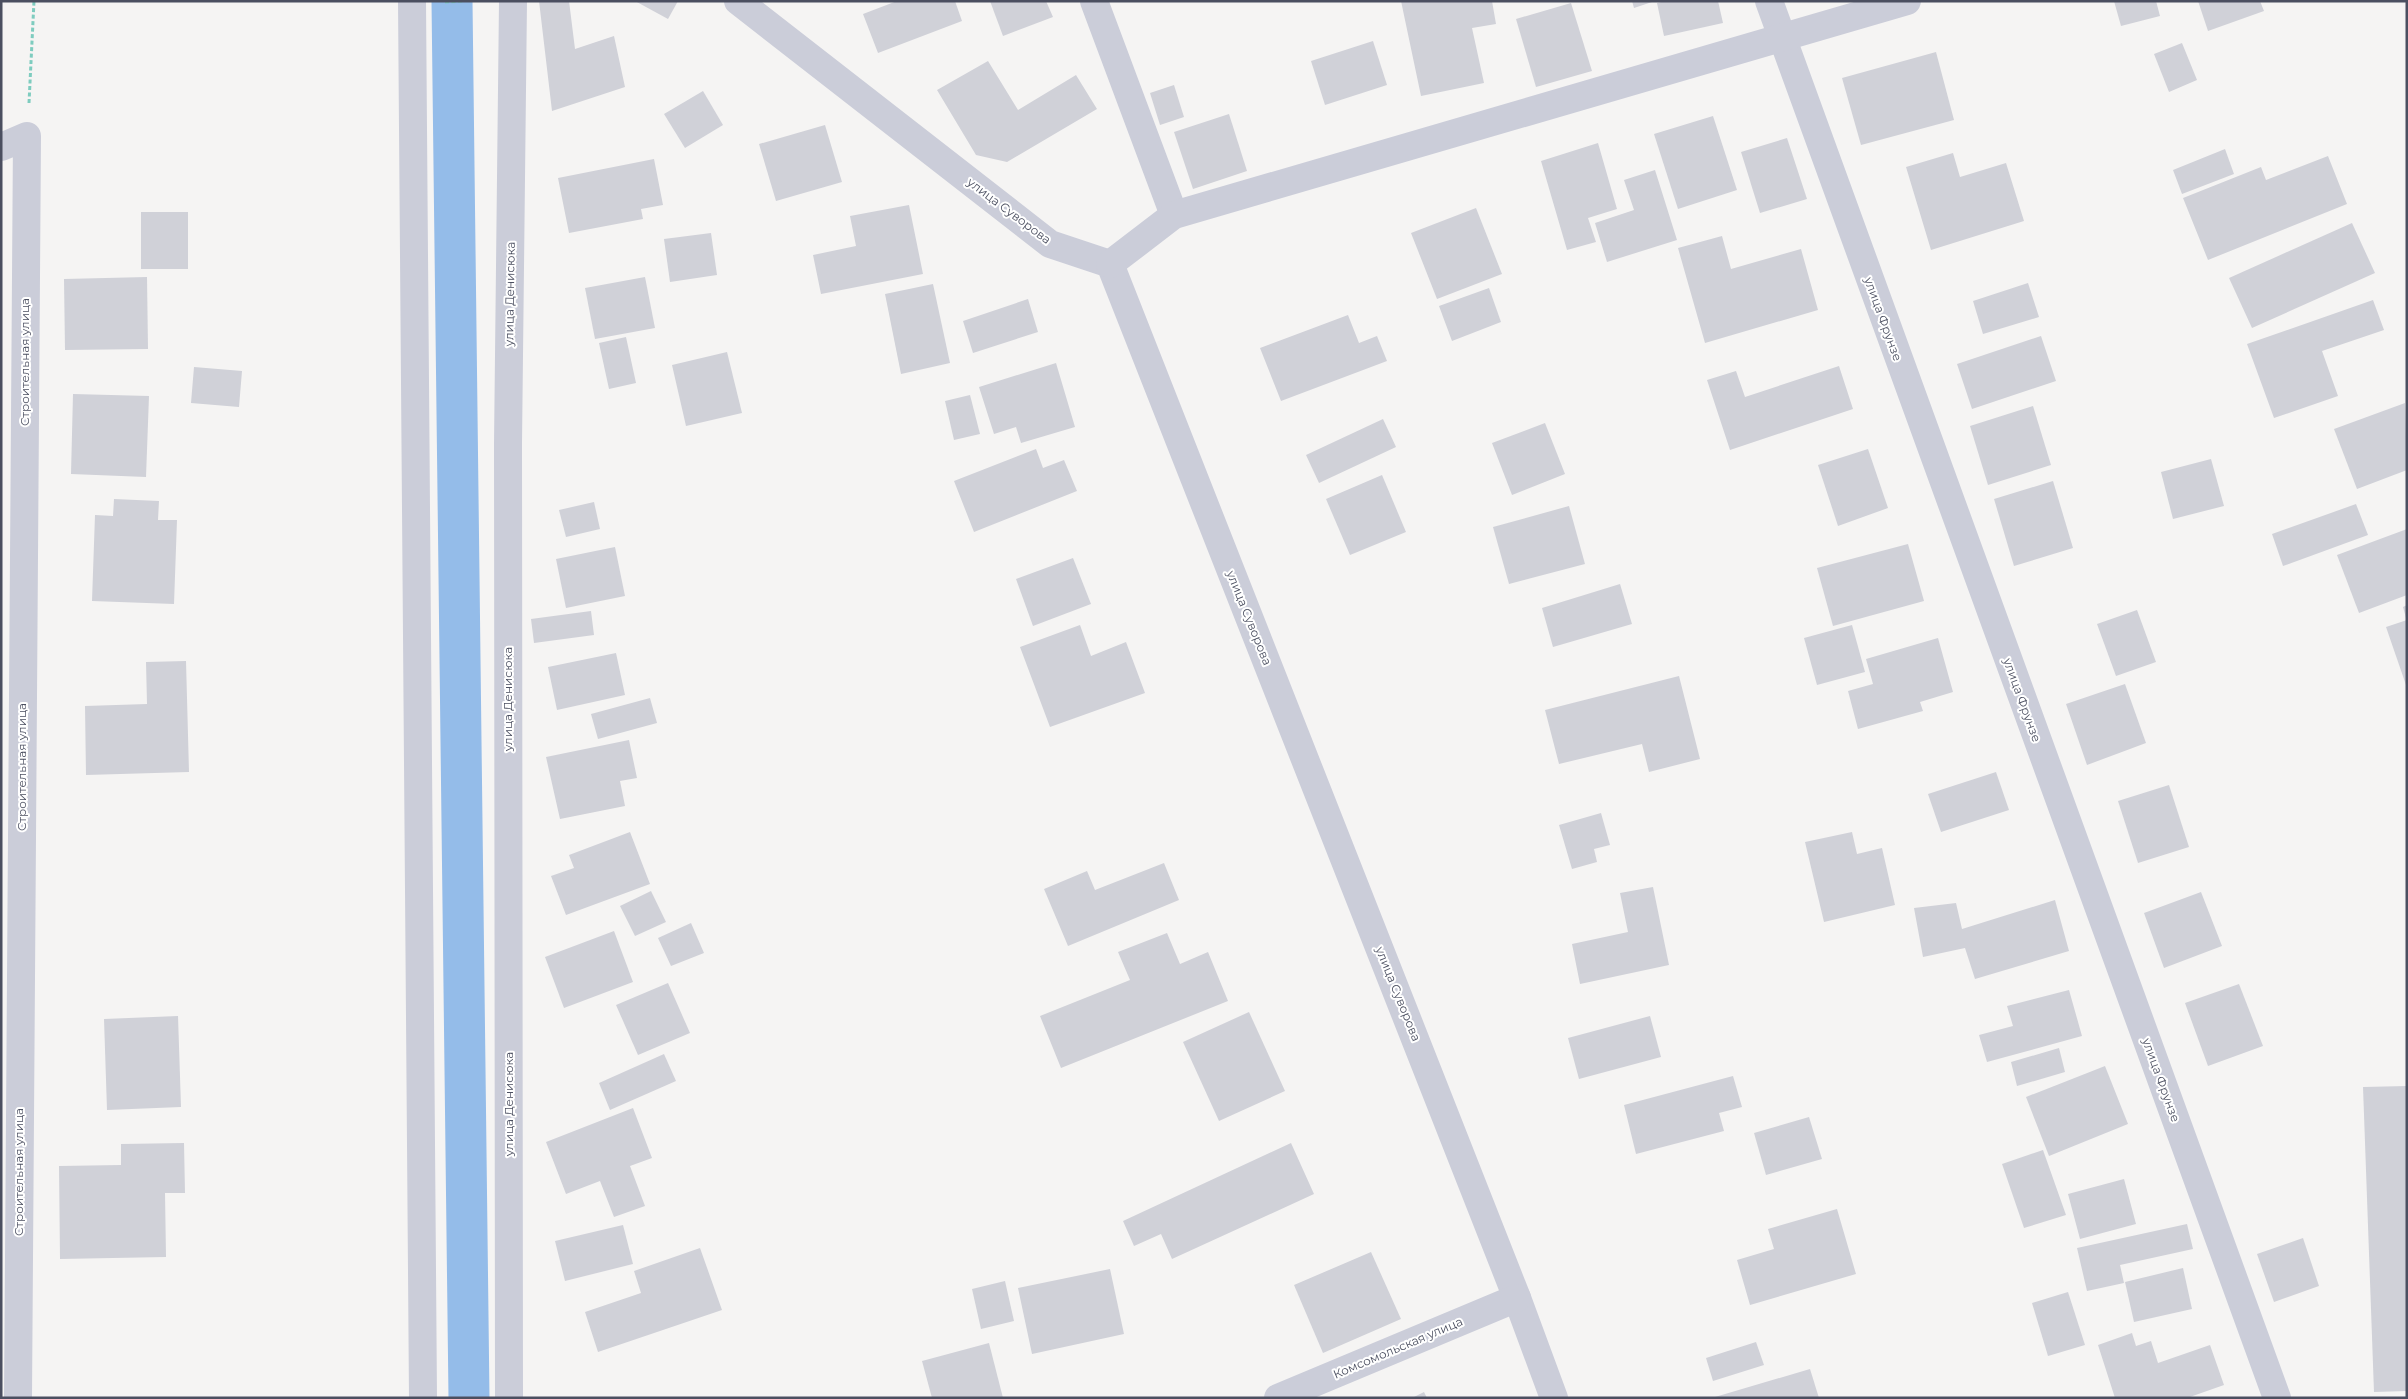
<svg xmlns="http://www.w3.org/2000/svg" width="2408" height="1399" viewBox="0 0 2408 1399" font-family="Montserrat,sans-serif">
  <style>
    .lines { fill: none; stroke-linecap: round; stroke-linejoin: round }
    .canal { stroke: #94bce9; stroke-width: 41 }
    .building { fill: #d0d1d8 }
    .path { stroke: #7eccbf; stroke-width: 3; stroke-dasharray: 4 2.5; stroke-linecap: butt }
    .minor { stroke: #cbcdd9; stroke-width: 28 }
    .labels { text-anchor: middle; stroke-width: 4; stroke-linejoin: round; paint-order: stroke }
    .street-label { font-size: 12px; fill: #4b4f60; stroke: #fff }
  </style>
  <rect width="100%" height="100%" fill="#f5f4f3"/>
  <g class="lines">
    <path class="canal" d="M452,1l17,1397"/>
  </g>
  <g class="building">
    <path d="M539,1h30l6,48 39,-13 11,51 -73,24z"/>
    <path d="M635,1h43l-10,18z"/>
    <path d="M897,1h58l7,20 -84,32 -15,-39z"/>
    <path d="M990,1h56l7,16 -50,19z"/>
    <path d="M1401,1h91l4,23 -24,4 12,55 -63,13z"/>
    <path d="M1632,1h19l1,1 -18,6z"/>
    <path d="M1665,1h53l5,22 -59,13 -7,-33z"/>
    <path d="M2114,1h42l4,15 -39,10z"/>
    <path d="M2198,1h62l4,10 -56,20z"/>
    <path d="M1571,3l21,68 -56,16 -20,-68z"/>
    <path d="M1373,41l14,44 -62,20 -14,-44z"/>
    <path d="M2182,43l15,37 -28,12 -15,-38z"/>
    <path d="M1936,52l18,68 -93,25 -19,-67z"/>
    <path d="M988,61l30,49 58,-35 21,34 -90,53 -31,-7 -39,-65z"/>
    <path d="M1174,85l10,32 -24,8 -10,-32z"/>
    <path d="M703,91l20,34 -38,23 -21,-34z"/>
    <path d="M1229,114l18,57 -54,18 -19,-57z"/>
    <path d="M1713,116l24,74 -59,19 -24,-75z"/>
    <path d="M825,125l17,57 -66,19 -17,-57z"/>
    <path d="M1787,138l20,61 -47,14 -19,-61z"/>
    <path d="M1598,143l19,66 -29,9 8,24 -29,8 -26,-89z"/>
    <path d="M2225,149l9,25 -52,20 -9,-24z"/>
    <path d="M1953,153l7,24 46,-14 18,58 -93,29 -25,-83z"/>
    <path d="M2328,156l19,48 -139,56 -25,-62 78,-31 5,13z"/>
    <path d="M654,159l9,46 -22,4 2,10 -74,14 -11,-55z"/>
    <path d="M1655,170l22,70 -70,22 -12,-39 39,-13 -10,-30z"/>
    <path d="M909,205l14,69 -102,20 -8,-39 43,-9 -6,-30z"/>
    <path d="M1476,208l26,66 -65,25 -26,-66z"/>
    <rect x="141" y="212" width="47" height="57"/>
    <path d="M2352,223l23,50 -123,55 -23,-50z"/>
    <path d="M711,233l6,42 -47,7 -6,-43z"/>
    <path d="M1722,236l9,33 70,-20 17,61 -113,33 -27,-95z"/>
    <path d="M147,277l1,72 -83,1 -1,-71z"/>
    <path d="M645,277l10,51 -60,11 -10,-51z"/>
    <path d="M2028,283l11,34 -56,17 -10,-33z"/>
    <path d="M933,284l17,79 -49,11 -16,-80z"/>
    <path d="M1489,288l12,34 -49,19 -13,-35z"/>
    <path d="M1028,299l10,33 -65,21 -10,-32z"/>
    <path d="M2373,300l11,30 -62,21 16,45 -64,22 -27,-74z"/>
    <path d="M1348,315l11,28 18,-7 10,25 -106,40 -21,-53z"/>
    <path d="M2041,336l15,45 -84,28 -15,-45z"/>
    <path d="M626,337l10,46 -27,6 -10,-46z"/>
    <path d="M727,352l15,61 -56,13 -14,-61z"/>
    <path d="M1056,363l19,64 -54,16 -5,-16 -22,7 -15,-47z"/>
    <path d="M1839,366l14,43 -123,41 -23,-70 29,-9 9,26z"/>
    <path d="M194,367l48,4 -3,36 -48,-4z"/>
    <path d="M73,394l76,2 -3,81 -75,-3z"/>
    <path d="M970,395l10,39 -26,6 -9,-39z"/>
    <path d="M2405,403l2,67 -50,19 -23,-60z"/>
    <path d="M2033,406l18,59 -63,20 -18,-59z"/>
    <path d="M1383,419l13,28 -77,36 -13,-28z"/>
    <path d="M1545,423l20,51 -53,21 -20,-52z"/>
    <path d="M1036,449l7,19 21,-8 13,31 -103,41 -20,-51z"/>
    <path d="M1868,449l20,59 -50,18 -20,-61z"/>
    <path d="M2211,459l13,47 -51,13 -12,-47z"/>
    <path d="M1382,475l24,57 -56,23 -24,-56z"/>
    <path d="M2053,481l20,67 -59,18 -20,-67z"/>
    <path d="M114,499l45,2 -1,19h19l-3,84 -82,-3 3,-86 18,1z"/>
    <path d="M594,502l6,27 -34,8 -7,-27z"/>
    <path d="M2356,504l12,31 -85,31 -11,-32z"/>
    <path d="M1569,506l16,58 -76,20 -16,-57z"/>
    <path d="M2407,529v66l-48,18 -22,-58z"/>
    <path d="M1908,544l16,57 -91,25 -16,-58z"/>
    <path d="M615,547l10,49 -59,12 -10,-49z"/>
    <path d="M1073,558l18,46 -58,22 -17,-47z"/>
    <path d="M1620,584l12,40 -79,23 -11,-39z"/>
    <path d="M2407,605v12l-1,1 -3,-11z"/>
    <path d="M2137,610l19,52 -40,14 -19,-52z"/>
    <path d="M591,611l3,24 -60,8 -3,-24z"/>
    <path d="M2407,620v65h-1l-20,-58z"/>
    <path d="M1080,625l11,31 35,-14 19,51 -95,34 -30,-80z"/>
    <path d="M1852,625l13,47 -48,13 -13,-47z"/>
    <path d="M1938,638l15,54 -33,10 3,9 -65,18 -10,-38 25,-7 -7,-25z"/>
    <path d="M616,653l9,42 -68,15 -9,-43z"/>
    <path d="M186,661l3,111 -103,3 -1,-69 62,-2 -1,-42z"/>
    <path d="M1679,676l21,83 -51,13 -7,-28 -83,20 -14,-54z"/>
    <path d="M2125,684l21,59 -59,22 -21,-61z"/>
    <path d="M650,698l7,25 -59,16 -7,-25z"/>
    <path d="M629,740l8,38 -17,3 5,25 -65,13 -14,-62z"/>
    <path d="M1996,772l13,38 -68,22 -13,-38z"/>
    <path d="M2169,785l20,62 -51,16 -20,-62z"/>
    <path d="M1601,813l9,32 -16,4 3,13 -25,7 -13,-44z"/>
    <path d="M630,832l20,52 -84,31 -15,-39 23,-8 -5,-13z"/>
    <path d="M1852,832l5,22 25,-6 13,57 -71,17 -19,-80z"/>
    <path d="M1164,863l15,37 -111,46 -24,-57 43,-18 8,19z"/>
    <path d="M1653,887l16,78 -89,19 -8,-40 56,-12 -8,-39z"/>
    <path d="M651,891l15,31 -31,14 -15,-30z"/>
    <path d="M2201,892l21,54 -58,22 -20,-55z"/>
    <path d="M2055,900l14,51 -94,28 -10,-31 -42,9 -9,-49 42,-5 6,26z"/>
    <path d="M691,923l13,30 -33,13 -13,-28z"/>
    <path d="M614,931l19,51 -69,26 -19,-51z"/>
    <path d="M1167,933l13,31 28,-12 20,49 -167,67 -21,-52 90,-36 -12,-28z"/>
    <path d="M668,983l22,50 -52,22 -22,-50z"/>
    <path d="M2239,984l24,62 -55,20 -23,-63z"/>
    <path d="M2069,990l13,46 -95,26 -8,-27 34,-9 -6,-20z"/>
    <path d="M1249,1012l36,79 -66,30 -36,-79z"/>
    <path d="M178,1016l3,91 -74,3 -3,-91z"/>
    <path d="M1650,1016l11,41 -82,22 -11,-41z"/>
    <path d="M2059,1048l6,24 -48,14 -6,-24z"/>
    <path d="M664,1054l12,27 -66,29 -11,-27z"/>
    <path d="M2105,1066l23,58 -79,32 -23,-59z"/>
    <path d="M1733,1076l9,31 -23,6 5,18 -88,23 -12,-49z"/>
    <path d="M2407,1086v305l-33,1 -11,-305z"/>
    <path d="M633,1108l19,50 -22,8 15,40 -31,11 -14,-36 -34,13 -20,-52z"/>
    <path d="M1809,1117l13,42 -56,16 -12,-42z"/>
    <path d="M184,1143l1,50h-20l1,64 -106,2 -1,-93 62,-1v-21z"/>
    <path d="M1291,1143l23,51 -142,65 -11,-25 -27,12 -11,-25z"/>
    <path d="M2043,1150l23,65 -42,13 -22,-64z"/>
    <path d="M2124,1179l12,45 -56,15 -12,-45z"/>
    <path d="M1837,1209l19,65 -106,31 -13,-45 37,-11 -6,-20z"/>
    <path d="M2187,1224l6,25 -73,16 4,18 -37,8 -10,-43z"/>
    <path d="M623,1225l10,39 -68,17 -10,-40z"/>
    <path d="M2303,1238l16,48 -45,16 -17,-48z"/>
    <path d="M700,1248l22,62 -124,42 -13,-40 56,-19 -7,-22z"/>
    <path d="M1371,1252l30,67 -78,34 -29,-68z"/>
    <path d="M2183,1268l9,41 -58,13 -9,-40z"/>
    <path d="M1110,1269l14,65 -92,20 -14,-66z"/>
    <path d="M1005,1281l9,40 -33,8 -9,-40z"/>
    <path d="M2068,1292l17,53 -37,11 -16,-53z"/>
    <path d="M2132,1333l4,13 15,-5 7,22 52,-18 14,40 -37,13h-72l-17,-53z"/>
    <path d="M1756,1342l8,23 -51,16 -7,-23z"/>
    <path d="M989,1343l14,55h-71l-10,-37z"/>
    <path d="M1810,1369l9,29h-104v-1z"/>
    <path d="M1424,1392l3,6h-15z"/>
  </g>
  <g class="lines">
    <g class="path">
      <path d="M445,2l19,-1"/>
      <path d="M29,103l5,-102"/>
    </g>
    <g class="minor">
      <path d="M412,1l11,1397"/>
      <path d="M738,1l312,243 60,20 407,1034 37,100"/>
      <path d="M1094,1l80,214"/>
      <path d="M1769,1l508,1397"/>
      <path d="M1,147l26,-11 -9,1262"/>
      <path d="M1110,264l64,-49 733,-214"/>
      <path d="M509,1398l-1,-954 5,-443"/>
      <path d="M1278,1398l239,-100"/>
    </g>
  </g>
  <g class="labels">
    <g class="street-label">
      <text transform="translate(1009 211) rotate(37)" y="4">улица Суворова</text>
      <text transform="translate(510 294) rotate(-89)" y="4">улица Денисюка</text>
      <text transform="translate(1883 319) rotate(70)" y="4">улица Фрунзе</text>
      <text transform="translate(25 362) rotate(-90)" y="4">Строительная улица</text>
      <text transform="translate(1249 618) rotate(68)" y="4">улица Суворова</text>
      <text transform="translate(508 699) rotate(-90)" y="4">улица Денисюка</text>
      <text transform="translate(2022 700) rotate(70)" y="4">улица Фрунзе</text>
      <text transform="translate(22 767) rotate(-90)" y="4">Строительная улица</text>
      <text transform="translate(1398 994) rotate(68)" y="4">улица Суворова</text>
      <text transform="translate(2161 1080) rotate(70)" y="4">улица Фрунзе</text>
      <text transform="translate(509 1104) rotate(-90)" y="4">улица Денисюка</text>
      <text transform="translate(19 1172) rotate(-90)" y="4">Строительная улица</text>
      <text transform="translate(1398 1348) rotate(-23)" y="4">Комсомольская улица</text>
    </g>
  </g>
  <rect width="2408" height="1399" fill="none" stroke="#4b4f60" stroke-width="5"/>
</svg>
